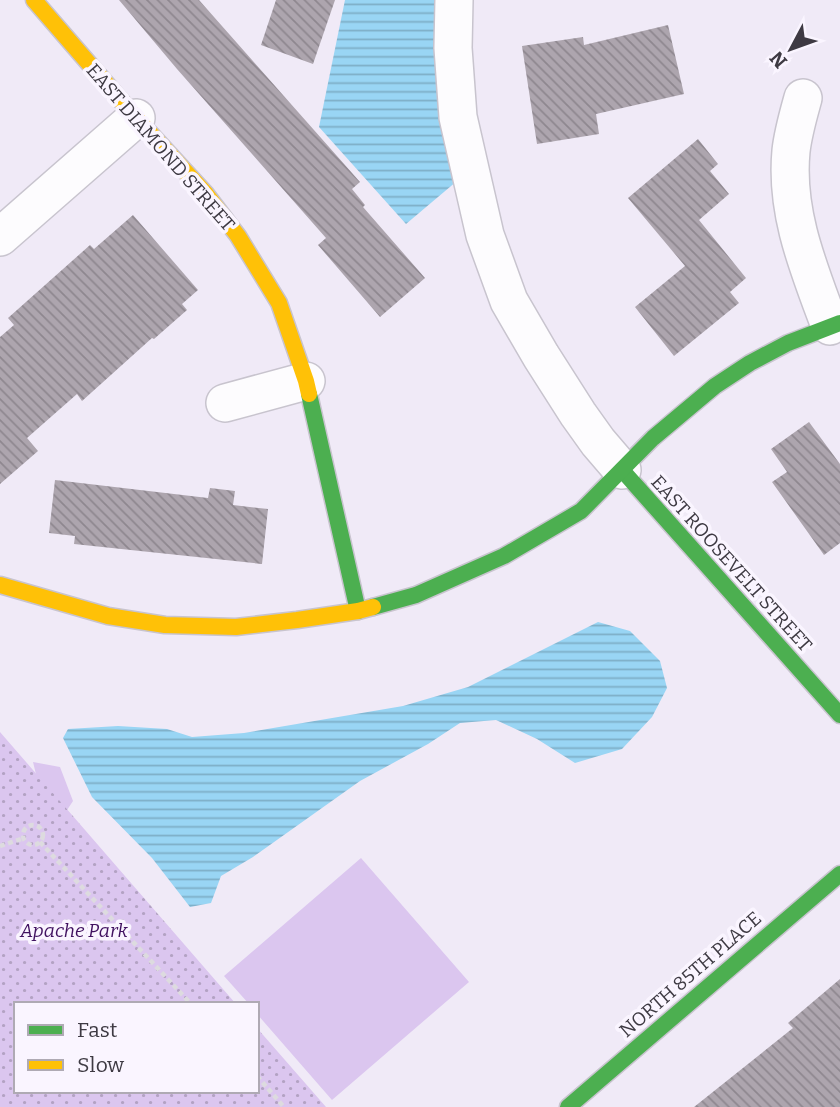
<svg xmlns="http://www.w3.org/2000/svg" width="840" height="1107" viewBox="0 0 840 1107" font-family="Bitter,serif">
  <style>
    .grass { fill: #dbc6ef }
    .park { fill: url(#park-dots) }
    .water { fill: url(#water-rules) }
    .building { fill: url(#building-back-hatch) }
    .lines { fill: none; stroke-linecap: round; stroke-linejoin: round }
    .street-casing { stroke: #c8c4ce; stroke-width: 40 }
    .fast-casing { stroke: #c8c4ce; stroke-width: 19 }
    .slow-casing { stroke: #c8c4ce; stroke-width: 19 }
    .path { stroke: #dddbdf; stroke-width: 4.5; stroke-dasharray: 5 3.5; stroke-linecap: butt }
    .street { stroke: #fdfcfe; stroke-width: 37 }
    .fast { stroke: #4caf50; stroke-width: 16 }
    .slow { stroke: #ffc107; stroke-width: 16 }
    .labels { text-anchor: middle; stroke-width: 7; stroke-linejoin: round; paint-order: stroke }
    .street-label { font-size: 19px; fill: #3e3a43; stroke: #faf5ff }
    .park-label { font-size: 19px; font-style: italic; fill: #411260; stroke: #faf5ff }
  </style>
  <defs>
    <pattern id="park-dots" width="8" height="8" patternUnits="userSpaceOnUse" patternTransform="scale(1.75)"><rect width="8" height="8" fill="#dbc6ef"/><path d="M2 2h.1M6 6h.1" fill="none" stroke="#b3a2c3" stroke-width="1.8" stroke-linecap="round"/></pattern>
    <pattern id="water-rules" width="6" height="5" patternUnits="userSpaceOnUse" patternTransform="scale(1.75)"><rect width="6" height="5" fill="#99d5f4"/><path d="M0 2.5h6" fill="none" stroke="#7eaec7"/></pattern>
    <pattern id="building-back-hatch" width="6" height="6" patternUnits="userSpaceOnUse" patternTransform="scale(1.75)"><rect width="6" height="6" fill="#ada5ae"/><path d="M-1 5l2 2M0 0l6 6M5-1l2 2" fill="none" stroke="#8e878f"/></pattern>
  </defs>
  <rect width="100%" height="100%" fill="#f0eaf7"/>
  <g class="grass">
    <path d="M33,762l27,5 13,34 -12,18 -61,-40 44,28z"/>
    <path d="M361,858l108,124 -137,118 -75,-86v-10h-8l-25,-28z"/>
  </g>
  <path class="park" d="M0,732l236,272h-220v87h241v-63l69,79h-326z"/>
  <g class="water">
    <path d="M345,0h109l16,170 -64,54 -87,-97z"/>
    <path d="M598,622l32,9 30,30 7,27 -15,29 -30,32 -47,14 -38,-24 -41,-19 -36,3 -32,21 -68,37 -107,76 -32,19 -10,27 -21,4 -38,-49 -60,-61 -29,-59 5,-9 50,-3 49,3 25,8 52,-4 159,-27 65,-19z"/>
  </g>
  <g class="building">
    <path d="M119,0h80l161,182 -8,7 13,16 -2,2 62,71 -45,39 -62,-72 8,-7 -149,-169z"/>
    <path d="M276,0h59l-22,64 -52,-19z"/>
    <path d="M668,25l16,69 -88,20 3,20 -62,10 -15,-98 61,-9 1,8z"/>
    <path d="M698,139l20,25 -8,7 19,23 -30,26 47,58 -16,14 9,11 -65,53 -39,-49 50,-41 -57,-68z"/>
    <path d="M133,215l65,75 -16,14 5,6 -33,29 -2,-1 -70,63 -5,-7 -50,44 11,13 -38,33v-147l14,-12 -6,-7 82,-73 4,4z"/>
    <path d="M809,422l31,42v79l-16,12 -52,-73 15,-10 -16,-23z"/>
    <path d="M55,480l153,18 2,-10 25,3 -2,14 35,4 -6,55 -188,-20 1,-8 -26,-3z"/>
    <path d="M840,979v128h-146l99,-79 -5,-5z"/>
  </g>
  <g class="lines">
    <defs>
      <g id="street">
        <path d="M454,0l-1,48 5,69 27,118 24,66 32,55 37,58 20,28 24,28"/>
        <path d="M803,98c-5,18 -10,35 -12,53 -6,62 18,118 39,175"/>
        <path d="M0,237l136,-119"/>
        <path d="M225,403l81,-22"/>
      </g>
      <g id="fast">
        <path d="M309,394l49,217"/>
        <path d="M622,470l218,245"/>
        <path d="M373,607l43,-12 88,-39 77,-45 72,-73 62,-52 35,-23 38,-20 52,-20"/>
        <path d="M568,1107l272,-233"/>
      </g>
      <g id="slow">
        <path d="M34,0l102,118 70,76 32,42 41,67 27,78 3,13"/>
        <path d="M0,585l108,31 57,9 71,2 61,-7 61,-9 15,-4"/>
      </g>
    </defs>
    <use href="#street" class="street-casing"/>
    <use href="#fast" class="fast-casing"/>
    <use href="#slow" class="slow-casing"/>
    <g class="path">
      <circle cx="33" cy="835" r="10"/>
      <path d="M40,842l151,162"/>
      <path d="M0,846l24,-8"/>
      <path d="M257,1076l27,31"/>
    </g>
    <use href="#street" class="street"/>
    <use href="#fast" class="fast"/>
    <use href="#slow" class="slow"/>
  </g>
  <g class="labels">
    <g class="street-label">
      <text transform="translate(161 147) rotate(49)" y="7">EAST DIAMOND STREET</text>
      <text transform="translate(732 563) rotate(48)" y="7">EAST ROOSEVELT STREET</text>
      <text transform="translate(690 974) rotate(-41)" y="7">NORTH 85TH PLACE</text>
    </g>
    <g class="park-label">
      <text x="74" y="937">Apache Park</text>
    </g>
  </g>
  <rect x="14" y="1002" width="245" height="91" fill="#faf5ff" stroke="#afaab4" stroke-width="2"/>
  <rect x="28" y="1025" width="35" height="10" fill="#4caf50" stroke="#afaab4" stroke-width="2"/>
  <text x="77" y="1037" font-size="21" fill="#3e3a43">Fast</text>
  <rect x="28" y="1060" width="35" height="10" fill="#ffc107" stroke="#afaab4" stroke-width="2"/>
  <text x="77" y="1072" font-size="21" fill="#3e3a43">Slow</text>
  <g transform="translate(791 49) rotate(229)" stroke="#faf5ff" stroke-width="5" paint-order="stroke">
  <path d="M0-5L12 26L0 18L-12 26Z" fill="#3e3a43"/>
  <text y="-10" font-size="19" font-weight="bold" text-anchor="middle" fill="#3e3a43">N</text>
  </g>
</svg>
